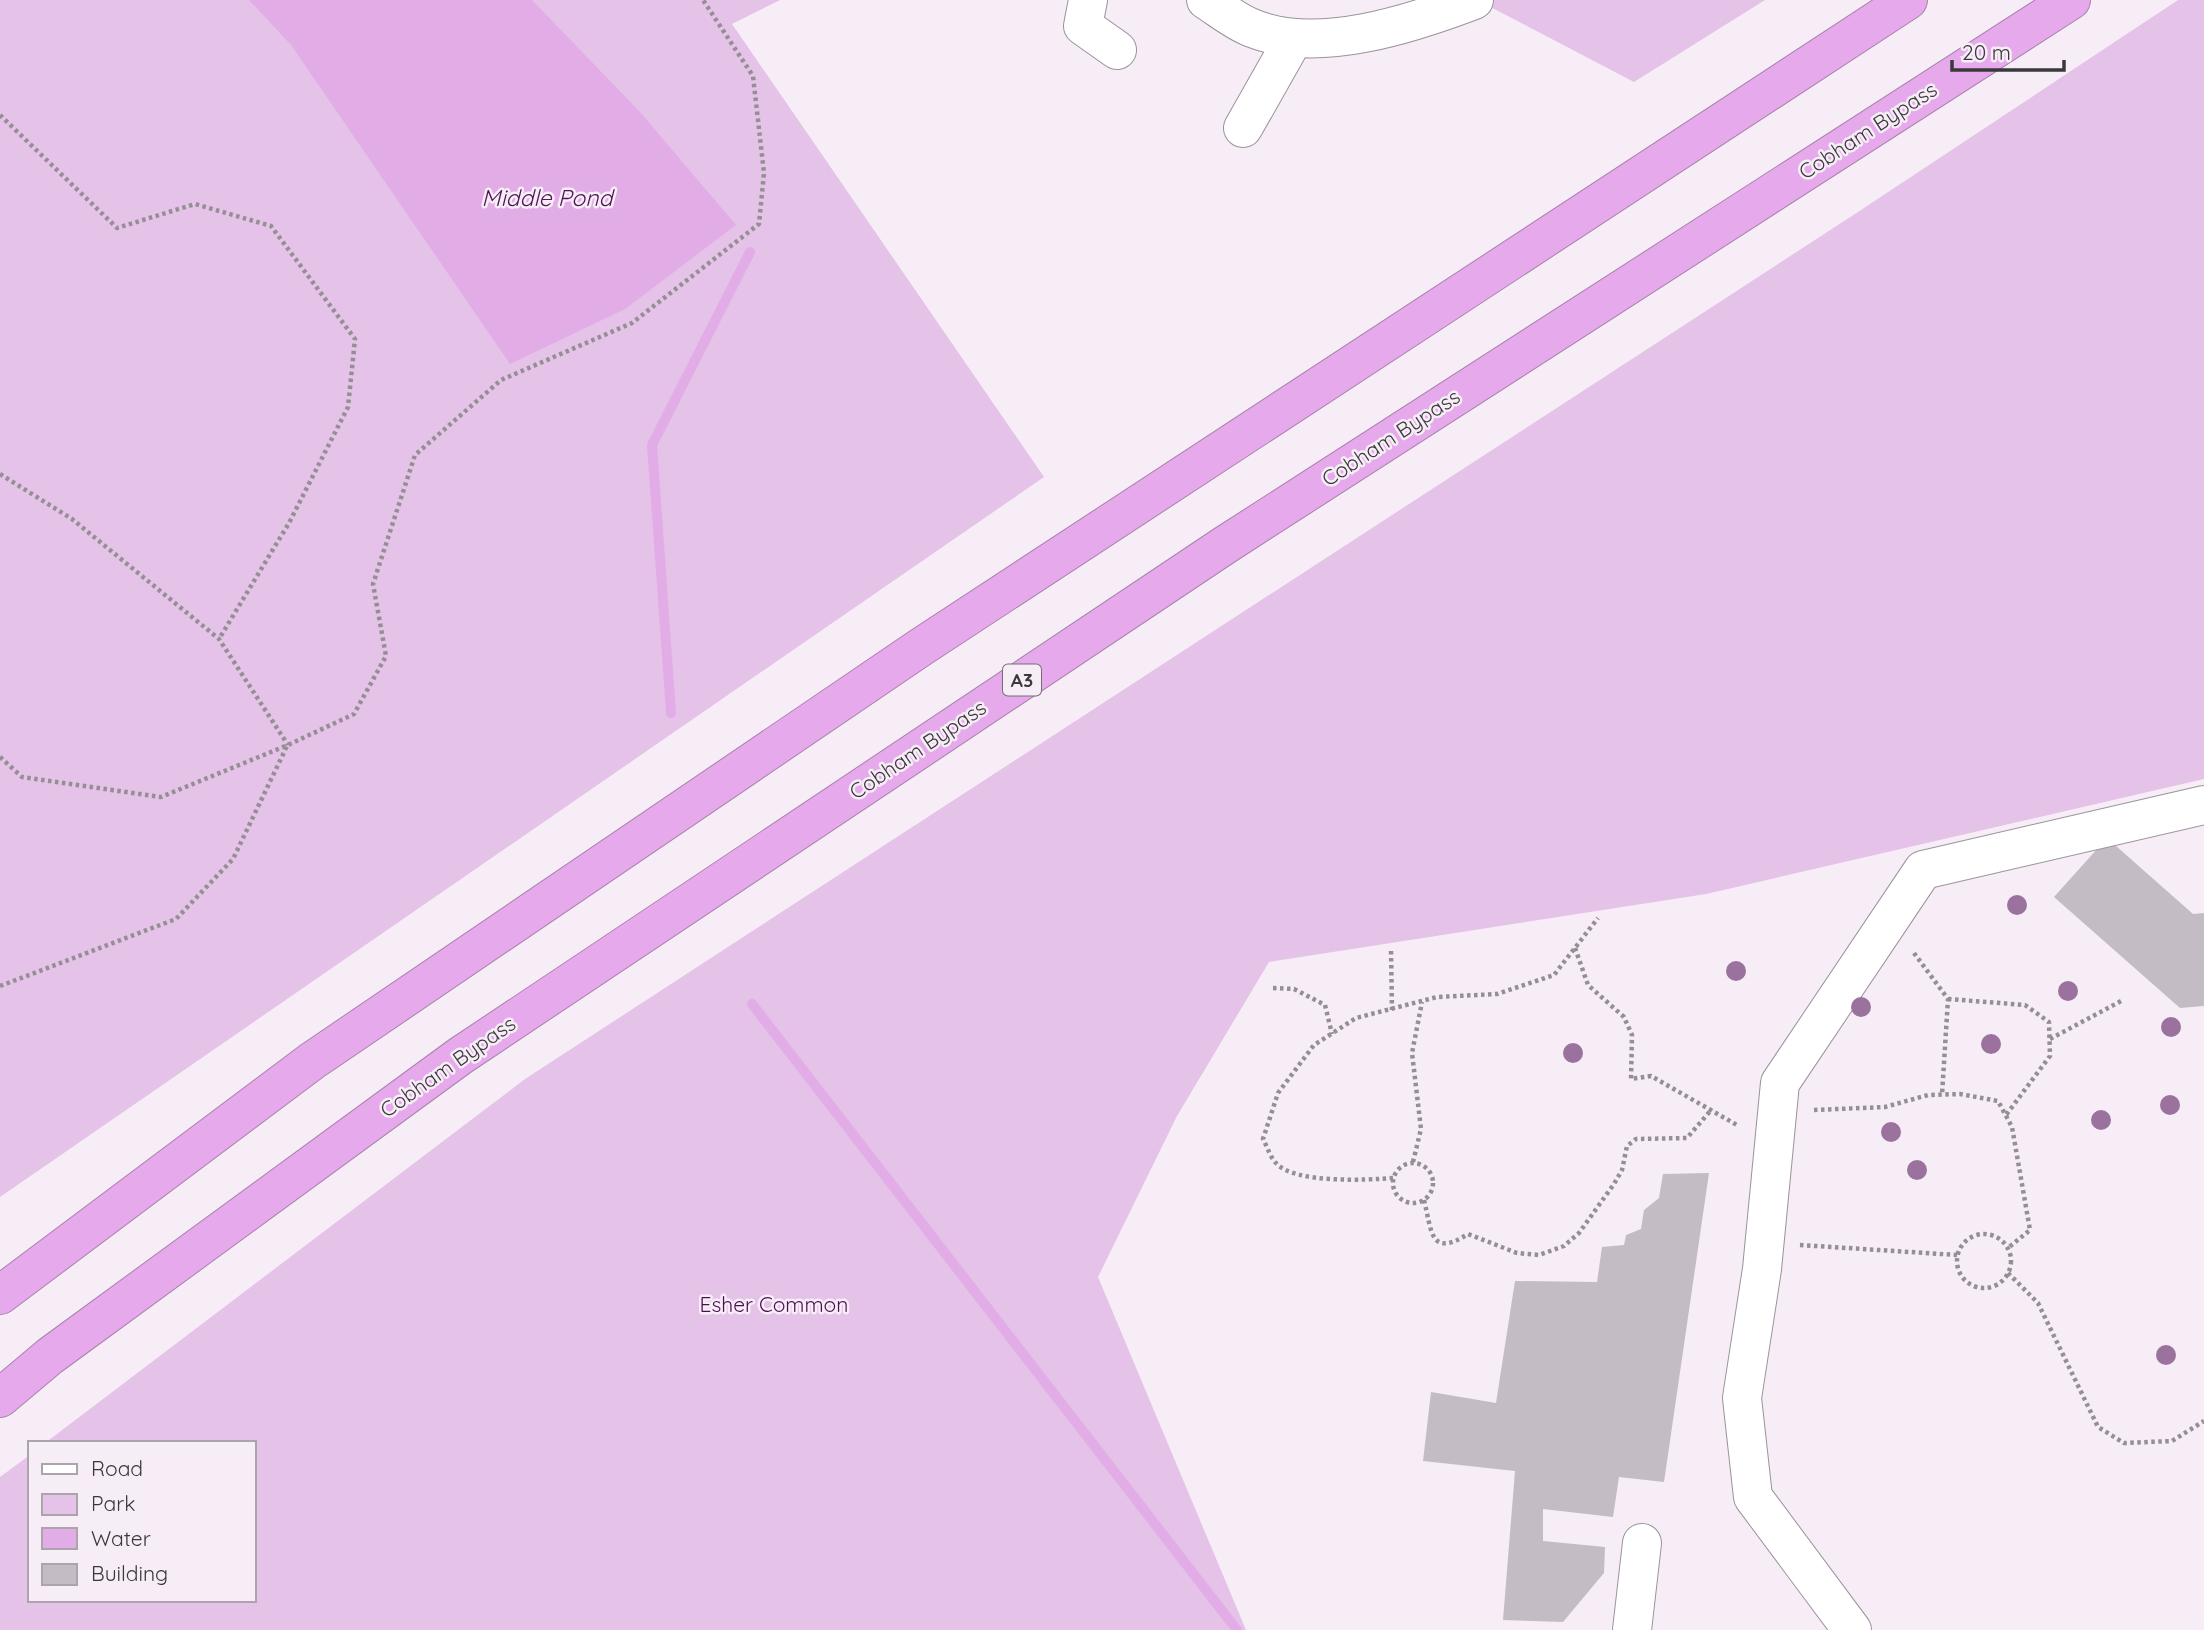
<svg xmlns="http://www.w3.org/2000/svg" width="2204" height="1630" viewBox="0 0 2204 1630" font-family="Quicksand,sans-serif">
  <style>
    .green { fill: #e5c2e8 }
    .water { fill: #e2ade7 }
    .lines { fill: none; stroke-linecap: round; stroke-linejoin: round }
    .stream { stroke: #e2ade7; stroke-width: 10 }
    .building { fill: #c4bcc4 }
    .minor-casing { stroke: #9a939b; stroke-width: 40 }
    .highway-casing { stroke: #aa81ad; stroke-width: 40 }
    .path { stroke: #958f95; stroke-width: 4.5; stroke-dasharray: 3.5 3.5; stroke-linecap: butt }
    .minor { stroke: #fff; stroke-width: 38 }
    .highway { stroke: #e6a9eb; stroke-width: 38 }
    .tree { fill: #9a729d }
    .labels { text-anchor: middle; stroke-width: 5; stroke-linejoin: round; paint-order: stroke }
    .shield { fill: #f6edf6; stroke: #736e73; stroke-width: 2 }
    .shield-label { font-size: 19px; font-weight: bold; fill: #3b383b }
    .street-label { font-size: 21px; fill: #3b383b; stroke: #f6edf6 }
    .park-label { font-size: 21px; fill: #4e0e54; stroke: #f6edf6 }
    .water-label { font-size: 23px; font-style: italic; fill: #531459; stroke: #f6edf6 }
  </style>
  <rect width="100%" height="100%" fill="#f6edf6"/>
  <g class="green">
    <path d="M0,0h780l-48,24 312,453 -1044,720z"/>
    <path d="M1477,0h288l-131,82z"/>
    <path d="M2178,0h26v779l-498,115 -437,68 -92,154 -79,161 148,353h-1246v-153l30,-22v145h224v-157h-209l480,-364 1336,-869z"/>
  </g>
  <path class="water" d="M249,0h283l108,112 96,113 -111,84 -115,55 -219,-319z"/>
  <g class="lines">
    <g class="stream">
      <path d="M671,713l-19,-268 98,-193"/>
      <path d="M752,1004l485,626"/>
    </g>
  </g>
  <g class="building">
    <path d="M2107,838l86,76 11,-1v93l-24,2 -126,-111z"/>
    <path d="M1709,1173l-45,309 -45,-5 -6,40 -70,-8v32l62,6 -1,26 -41,49 -60,-2 12,-149 -92,-10 8,-69 65,11 19,-122 82,1 5,-35 22,-2 2,-10 15,-6 3,-19 15,-12 4,-24z"/>
  </g>
  <g class="lines">
    <defs>
      <g id="minor">
        <path d="M1088,0l-5,26 34,24"/>
        <path d="M1206,0c14,9 30,22 46,28 65,27 159,-4 222,-28"/>
        <path d="M1243,128l51,-90"/>
        <path d="M1632,1630l10,-87"/>
        <path d="M1852,1630l-99,-133 -11,-99 20,-129 18,-186 143,-213 281,-65"/>
      </g>
      <g id="highway">
        <path d="M0,1295l312,-234 609,-414 987,-647"/>
        <path d="M0,1398l50,-42 410,-300 765,-511 846,-545"/>
      </g>
    </defs>
    <use href="#minor" class="minor-casing"/>
    <use href="#highway" class="highway-casing"/>
    <g class="path">
      <path d="M0,115l117,113 78,-24 76,22 84,113 -7,68 -59,116 -70,116"/>
      <path d="M0,474l72,45 147,120 69,106"/>
      <path d="M0,757l22,20 139,20 127,-52 66,-31 32,-58 -13,-72 42,-129 86,-75 131,-57 127,-99 5,-51 -11,-97 -50,-76"/>
      <path d="M1575,948l13,37 36,32 8,18 -1,44 20,-3 86,49"/>
      <path d="M1391,951l1,59"/>
      <path d="M1914,953l34,46 -6,96"/>
      <path d="M0,986l176,-67 57,-60 54,-113"/>
      <path d="M1273,988l21,1 31,16 7,29"/>
      <path d="M1948,999l77,6 24,17 1,34 -44,59"/>
      <path d="M2050,1039l73,-39"/>
      <path d="M1814,1110l71,-3 43,-12 32,-1 38,7 14,26 18,103 -22,18"/>
      <path d="M1413,1162l8,-33 -9,-76 10,-51"/>
      <circle cx="1413" cy="1183" r="20"/>
      <path d="M1393,1178c-26,2 -99,6 -117,-15 -6,-6 -9,-17 -13,-24l15,-46 36,-48 42,-27 81,-21 60,-3 57,-19 44,-57"/>
      <path d="M1424,1200c8,32 6,58 44,34l49,19 22,2 25,-9 15,-13 35,-49 8,-14 5,-24 9,-7 51,-1 25,-29"/>
      <circle cx="1984" cy="1261" r="27"/>
      <path d="M1800,1245l157,10"/>
      <path d="M2008,1273l30,30 60,124 26,16 48,-2 32,-20"/>
    </g>
    <use href="#minor" class="minor"/>
    <use href="#highway" class="highway"/>
  </g>
  <g class="tree">
    <circle cx="2017" cy="905" r="10"/>
    <circle cx="1736" cy="971" r="10"/>
    <circle cx="2068" cy="991" r="10"/>
    <circle cx="1861" cy="1007" r="10"/>
    <circle cx="2171" cy="1027" r="10"/>
    <circle cx="1991" cy="1044" r="10"/>
    <circle cx="1573" cy="1053" r="10"/>
    <circle cx="2170" cy="1105" r="10"/>
    <circle cx="2101" cy="1120" r="10"/>
    <circle cx="1891" cy="1132" r="10"/>
    <circle cx="1917" cy="1170" r="10"/>
    <circle cx="2166" cy="1355" r="10"/>
  </g>
  <g class="labels">
    <rect class="shield" x="1003" y="664.5" width="38" height="31" rx="5"/>
    <g class="shield-label">
      <text x="1022" y="687">A3</text>
    </g>
    <g class="street-label">
      <text transform="translate(1868 131) rotate(-33)" y="7">Cobham Bypass</text>
      <text transform="translate(1391 438) rotate(-33)" y="7">Cobham Bypass</text>
      <text transform="translate(918 750) rotate(-34)" y="7">Cobham Bypass</text>
      <text transform="translate(448 1067) rotate(-35)" y="7">Cobham Bypass</text>
    </g>
    <g class="park-label">
      <text x="774" y="1312">Esher Common</text>
    </g>
    <g class="water-label">
      <text x="547" y="206">Middle Pond</text>
    </g>
  </g>
  <rect x="28" y="1441" width="228" height="161" fill="#f6edf6" stroke="#aba5ab" stroke-width="2"/>
  <rect x="42" y="1464" width="35" height="10" fill="#ffffff" stroke="#aba5ab" stroke-width="2"/>
  <text x="91" y="1476" font-size="21" fill="#3b383b">Road</text>
  <rect x="42" y="1494" width="35" height="21" fill="#e5c2e8" stroke="#aba5ab" stroke-width="2"/>
  <text x="91" y="1511" font-size="21" fill="#3b383b">Park</text>
  <rect x="42" y="1528" width="35" height="21" fill="#e2ade7" stroke="#aba5ab" stroke-width="2"/>
  <text x="91" y="1546" font-size="21" fill="#3b383b">Water</text>
  <rect x="42" y="1564" width="35" height="21" fill="#c4bcc4" stroke="#aba5ab" stroke-width="2"/>
  <text x="91" y="1581" font-size="21" fill="#3b383b">Building</text>
  <path d="M1952 60v10h112v-10" fill="none" stroke="#3b383b" stroke-width="3.5"/>
  <text x="1962" y="60" font-size="21" fill="#3b383b" stroke="#f6edf6" stroke-width="5" paint-order="stroke">20 m</text>
</svg>
